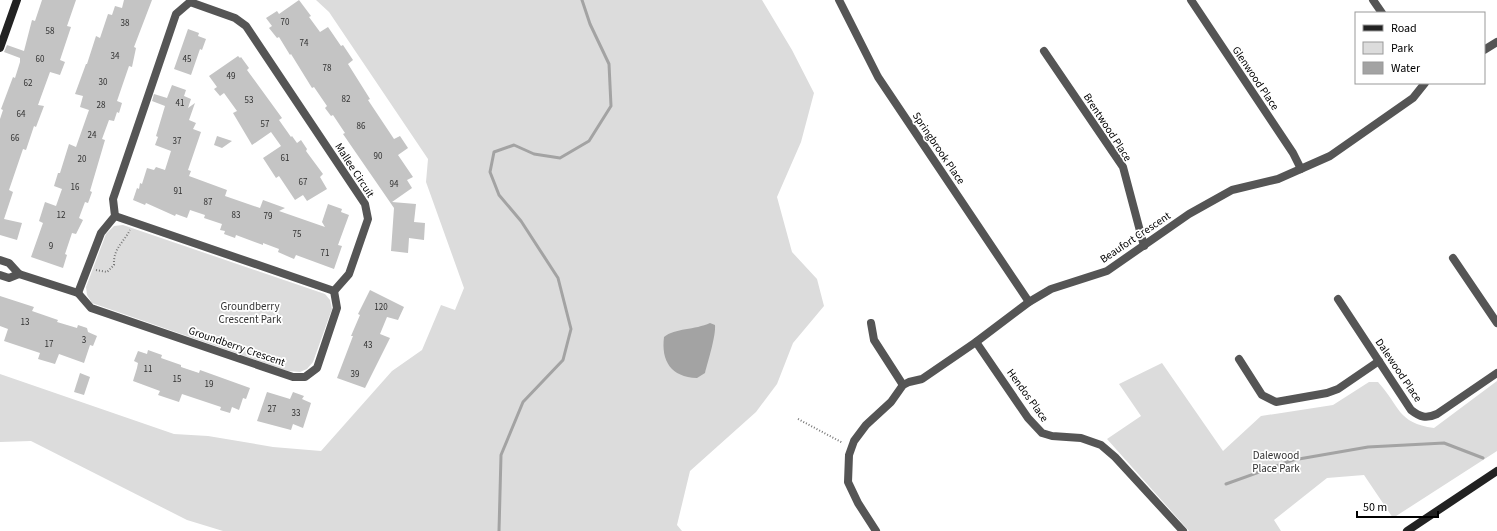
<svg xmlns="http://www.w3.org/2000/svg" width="1497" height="531" viewBox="0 0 1497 531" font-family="'Source Sans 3',sans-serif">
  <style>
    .green { fill: #dcdcdc }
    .water { fill: #a3a3a3 }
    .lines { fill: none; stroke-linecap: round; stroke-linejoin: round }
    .stream { stroke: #a3a3a3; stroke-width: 3 }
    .building { fill: #c4c4c4 }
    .path { stroke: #777; stroke-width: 2; stroke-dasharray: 1 2; stroke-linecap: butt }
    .street { stroke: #555; stroke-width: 8 }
    .secondary { stroke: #222; stroke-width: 8 }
    .labels { text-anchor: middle; stroke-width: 3.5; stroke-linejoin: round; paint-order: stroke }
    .number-label { font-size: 9px; fill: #313131 }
    .street-label { font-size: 11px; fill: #000; stroke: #fff }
    .park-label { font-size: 11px; fill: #333; stroke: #fff }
  </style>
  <rect width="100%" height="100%" fill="#fff"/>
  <g class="green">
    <path d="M316,0h446l30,50 22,43 -13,49 -24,55 15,55 25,27 7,27 -31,37 -16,41 -21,28 -66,59 -13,54 5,6h-459l-36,-11 -156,-79 -31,1v-68l174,60 34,2 65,11 48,4 71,-80 30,-21 19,-45 14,5 9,-22 -38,-106 2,-23 -99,-147z"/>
    <path d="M123,225l202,69 5,6 2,9 -19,53 -6,7 -7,3 -12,-1 -196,-68 -5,-8 -1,-8 20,-53 8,-8z"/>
    <path d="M1162,363l61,88 38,-35 72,-11 36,-23h9c22,24 19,41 56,46l63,-47v70l-104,67 -29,-43 -37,3 -53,42 7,11h-92l-82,-92 34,-23 -22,-32z"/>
  </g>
  <path class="water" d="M710,323l5,2c1,11 -7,36 -10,48l-8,5c-26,-1 -36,-17 -33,-41 11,-9 31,-7 46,-14z"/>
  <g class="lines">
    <g class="stream">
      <path d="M1226,484l67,-24 75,-13 76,-4 39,15"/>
      <path d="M499,531l2,-76 22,-53 40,-42 8,-31 -13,-51 -37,-57 -22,-26 -9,-23 4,-20 20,-7 20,9 26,4 29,-17 22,-35 -2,-42 -19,-40 -8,-24"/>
    </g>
  </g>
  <g class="building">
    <path d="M42,0h34l-9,26 4,1 -11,33 5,2 -5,13 -10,-3 -12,33 6,1 -8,21 -2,-1 -8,24 -3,-1 -14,41 4,2 -9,27 18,4 -5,17 -17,-5v-116l3,-9 -2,-1 12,-32 2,1 5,-16v-4l-16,-6 3,-7 17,6 8,-31 3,1z"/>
    <path d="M124,0h28l-18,47 2,1 -4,19 -3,-1 -12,35 5,2 -3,10 -2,-1 -3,9 -5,-1 -7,19 3,1 -15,51 2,1 -4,11 -3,-1 -6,16 4,2 -7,14 -4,-1 -7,21 2,1 -4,13 -32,-11 12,-34 -4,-2 6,-19 11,4 6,-17 -8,-3 4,-13h2l9,-29 7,3 13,-37 -9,-3 3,-11 -8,-2 11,-30h1l9,-28 4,2 8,-24 4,1 3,-9 7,2z"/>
    <path d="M299,0l12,16 -2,1 11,15 8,-5 13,19 2,-1 10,15 -5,4 22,35 -2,1 26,39 6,-3 8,12 -10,7 15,22 -6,3 5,8 -20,14 24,2 -2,18 11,1 -1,17 -15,-2 -1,15 -17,-2 3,-43 -51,-74 2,-1 -12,-18 -2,1 -6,-8 2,-2 -13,-19 -2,1 -21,-34 -1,1 -11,-18 -2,1 -8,-10 3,-2 -6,-8 11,-7 2,3z"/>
    <path d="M188,29l11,4 -1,3 8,3 -4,11 -2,-1 -9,26 -17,-6z"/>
    <path d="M238,56l2,2 1,-1 8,11 -2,2 35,48 -3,2 12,17 1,-1 5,7 4,-3 6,9 -1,2 17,23 -3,3 7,12 -20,12 -4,-6 -8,5 -16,-24 -3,2 -13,-20 18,-12 -10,-14 -19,13 -19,-32 4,-2 -13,-18 -4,3 -6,-7 3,-2 -8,-11z"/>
    <path d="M172,85l14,5 -2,6 7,3 -3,9 7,-5 -6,17 7,3 -3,6 8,3 -13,38 3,1 -2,5 38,14 -2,6 35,12 3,-8 22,8 -6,3 46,16 -3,-5 6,-18 14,5 -1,3 8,3 -11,30 4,1 -8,23 -38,-14 -2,4 -7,-3 -9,-4 1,-3 -16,-6v2l-27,-10 -1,3 -11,-4 1,-3 -5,-1 2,-6 -18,-6 1,-3 -15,-5 -3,8 -11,-4 -1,2 -29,-13 -1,2 -12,-5 4,-12 2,1 1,-6 2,1 5,-16 7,2 2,-3 9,3 6,-19 -16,-6 3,-8 -2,-1 9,-30 -13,-5 2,-7 13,4z"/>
    <path d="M217,136l15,5 -10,7 -8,-3z"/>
    <path d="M370,290l34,17 -6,13 -11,-3 -7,17 10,4 -25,50 -28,-10 16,-42h-2l9,-21 -2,-1z"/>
    <path d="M0,296l34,11 -2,4 26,9 -1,2 20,6 1,-3 9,3 1,4 9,4 -4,10 -3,-1 -6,18 -25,-9 -4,10 -17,-5 2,-6 -36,-12 4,-12 -8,-3z"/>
    <path d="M148,350l14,5 -1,3 20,7v2l18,6 1,-3 50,18 -4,11 -3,-1 -4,12 -7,-3 -2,6 -10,-3 1,-3 -39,-13 -3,8 -21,-7 2,-4 -27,-10 4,-13 1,-5 -4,-2 4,-10 9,3z"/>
    <path d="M80,373l10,4 -6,18 -10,-3z"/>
    <path d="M267,392l23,7 3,-7 11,4 -2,3 9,4 -8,25 -10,-4 -2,6 -34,-9z"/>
  </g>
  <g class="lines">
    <g class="path">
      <path d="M96,270l11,2 7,-7c-1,-16 9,-22 16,-35"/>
      <path d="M798,419l45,24"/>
    </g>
    <g class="street">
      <path d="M839,0l39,77 151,225"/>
      <path d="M1191,0l102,153 8,16"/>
      <path d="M1373,0l9,13"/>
      <path d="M1484,50l13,-8"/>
      <path d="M1044,51l79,116 21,79"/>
      <path d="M115,216l219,75"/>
      <path d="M1453,258l44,65"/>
      <path d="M0,260l9,3 10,11 59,19 13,15 202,69h12l12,-9 20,-60 -3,-17"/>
      <path d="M0,275l9,3 10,-4"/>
      <path d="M78,293l23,-60 14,-17 -2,-17 63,-185 14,-12 45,16 11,8 119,178 3,15 -19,55 -15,17"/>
      <path d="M1338,299l73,111c9,7 15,9 26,4l60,-41"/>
      <path d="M871,323l3,17 29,45"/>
      <path d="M976,342l52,76 14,15 10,3 29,2 20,7 14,12 68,74"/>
      <path d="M1239,359l23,36 14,7 51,-9 11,-4 41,-28"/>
      <path d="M876,531l-18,-28 -10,-21 1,-27 5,-14 12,-16 25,-23 12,-17 6,-3 13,-3 54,-37 53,-40 22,-13 56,-18 82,-57 43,-24 46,-11 52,-23 83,-58 12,-15"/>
    </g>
    <g class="secondary">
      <path d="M0,48l17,-48"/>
      <path d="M1407,531l90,-60"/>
    </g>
  </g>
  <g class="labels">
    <g class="number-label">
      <text x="285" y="25">70</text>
      <text x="125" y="26">38</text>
      <text x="50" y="34">58</text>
      <text x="304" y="46">74</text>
      <text x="115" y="59">34</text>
      <text x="40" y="62">60</text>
      <text x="187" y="62">45</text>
      <text x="327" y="71">78</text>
      <text x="231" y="79">49</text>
      <text x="103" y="85">30</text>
      <text x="28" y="86">62</text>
      <text x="346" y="102">82</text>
      <text x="249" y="103">53</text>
      <text x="180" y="106">41</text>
      <text x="101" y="108">28</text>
      <text x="21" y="117">64</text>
      <text x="265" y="127">57</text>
      <text x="361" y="129">86</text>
      <text x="92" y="138">24</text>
      <text x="15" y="141">66</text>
      <text x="177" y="144">37</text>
      <text x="378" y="159">90</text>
      <text x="285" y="161">61</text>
      <text x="82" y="162">20</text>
      <text x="303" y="185">67</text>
      <text x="394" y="187">94</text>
      <text x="75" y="190">16</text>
      <text x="178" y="194">91</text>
      <text x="208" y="205">87</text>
      <text x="61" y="218">12</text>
      <text x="236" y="218">83</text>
      <text x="268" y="219">79</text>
      <text x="297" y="237">75</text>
      <text x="51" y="249">9</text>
      <text x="325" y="256">71</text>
      <text x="381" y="310">120</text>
      <text x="25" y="325">13</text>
      <text x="84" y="343">3</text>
      <text x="49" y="347">17</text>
      <text x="368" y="348">43</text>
      <text x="148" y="372">11</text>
      <text x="355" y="377">39</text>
      <text x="177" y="382">15</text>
      <text x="209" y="387">19</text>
      <text x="272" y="412">27</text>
      <text x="296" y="416">33</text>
    </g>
    <g class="street-label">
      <text transform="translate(1256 78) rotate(56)" y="4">Glenwood Place</text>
      <text transform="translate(1108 127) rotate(57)" y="4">Brentwood Place</text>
      <text transform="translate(939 148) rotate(56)" y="4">Springbrook Place</text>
      <text transform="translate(355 170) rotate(57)" y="4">Mallee Circuit</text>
      <text transform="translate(1135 237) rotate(-34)" y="4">Beaufort Crescent</text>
      <text transform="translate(237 346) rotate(19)" y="4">Groundberry Crescent</text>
      <text transform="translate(1399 370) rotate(56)" y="4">Dalewood Place</text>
      <text transform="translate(1028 395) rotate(54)" y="4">Hendos Place</text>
    </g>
    <g class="park-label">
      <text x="250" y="310">Groundberry<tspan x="250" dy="13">Crescent Park</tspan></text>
      <text x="1276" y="459">Dalewood<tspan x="1276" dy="13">Place Park</tspan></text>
    </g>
  </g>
  <rect x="1355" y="12" width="130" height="72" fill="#ffffff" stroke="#999999"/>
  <rect x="1363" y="25" width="20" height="6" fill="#222222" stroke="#999999"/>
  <text x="1391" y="32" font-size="12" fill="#000000">Road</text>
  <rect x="1363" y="42" width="20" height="12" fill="#dcdcdc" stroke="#999999"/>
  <text x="1391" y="52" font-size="12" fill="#000000">Park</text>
  <rect x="1363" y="62" width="20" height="12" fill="#a3a3a3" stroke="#999999"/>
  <text x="1391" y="72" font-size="12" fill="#000000">Water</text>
  <path d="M1357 511v6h81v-6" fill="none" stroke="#000000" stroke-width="2"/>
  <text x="1363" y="511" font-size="12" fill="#000000" stroke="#ffffff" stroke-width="3" paint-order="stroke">50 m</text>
</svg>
